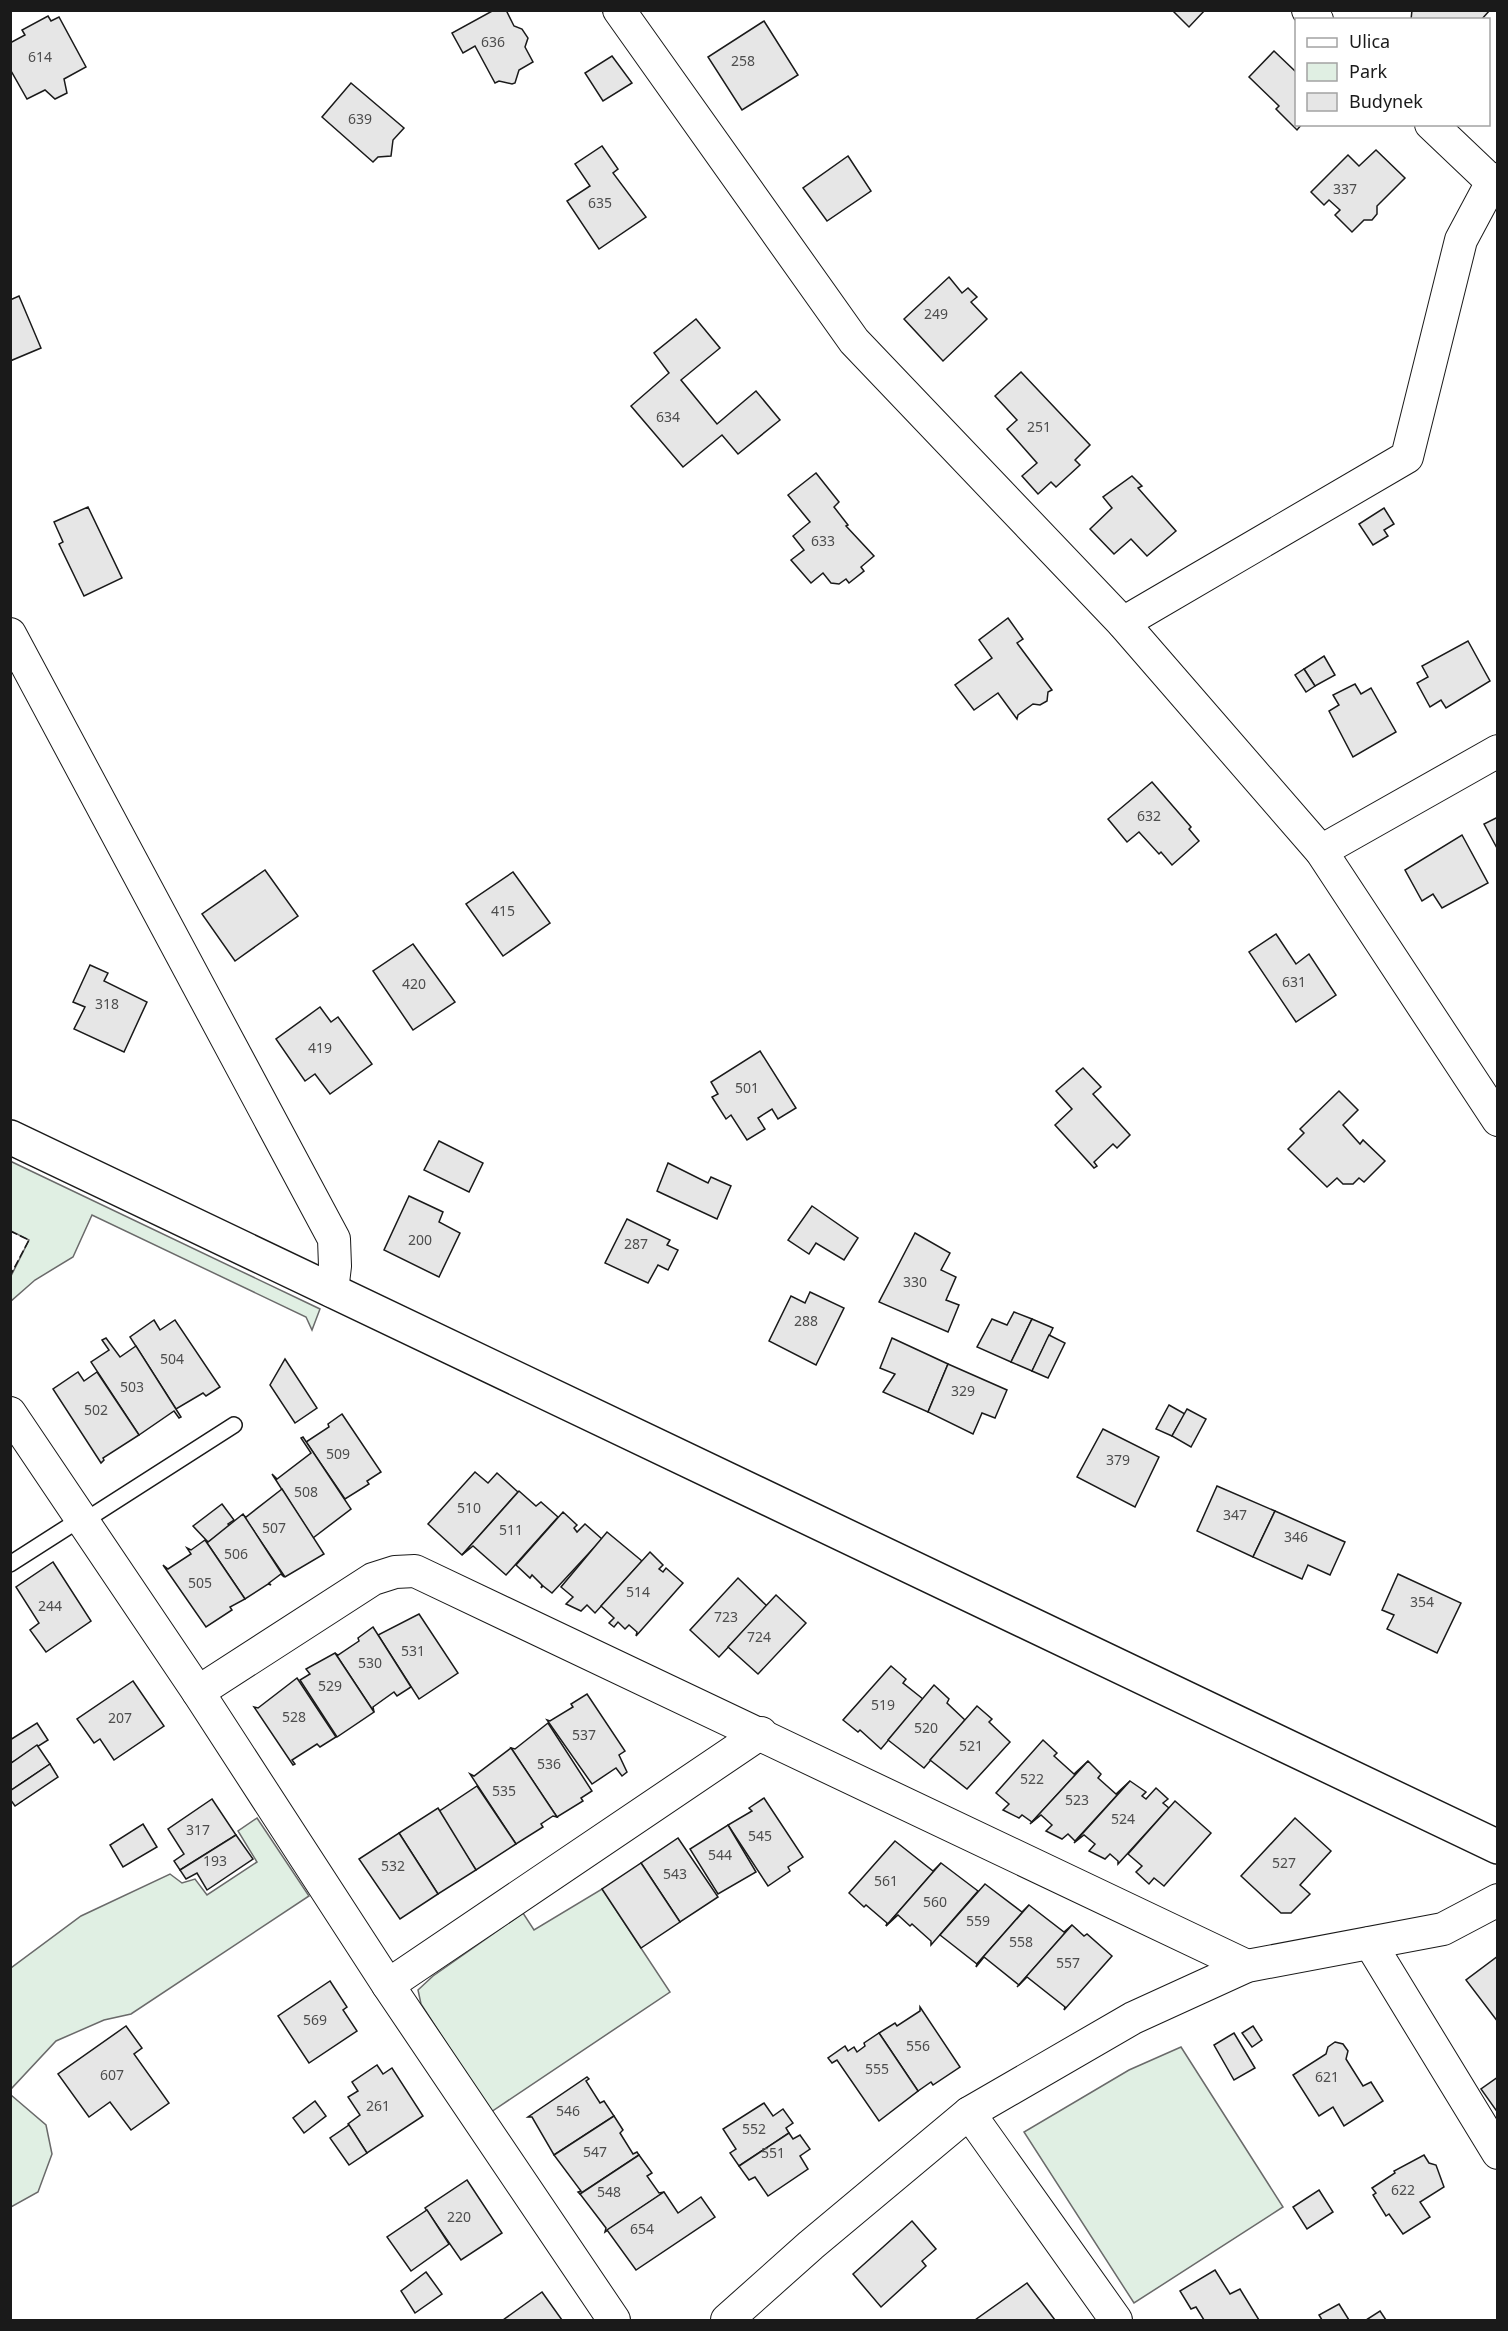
<svg xmlns="http://www.w3.org/2000/svg" width="1508" height="2331" viewBox="0 0 1508 2331" font-family="'Noto Sans',sans-serif">
  <style>
    .green { fill: #e0efe3; stroke: #6a6a6a; stroke-width: 1.5 }
    .building { fill: #e6e6e6; stroke: #1a1a1a; stroke-width: 1.5 }
    .lines { fill: none; stroke-linecap: round; stroke-linejoin: round }
    .service-casing { stroke: #1a1a1a; stroke-width: 18 }
    .minor-casing { stroke: #1a1a1a; stroke-width: 34 }
    .tertiary-casing { stroke: #1a1a1a; stroke-width: 36 }
    .service { stroke: #fff; stroke-width: 15 }
    .minor { stroke: #fff; stroke-width: 32 }
    .tertiary { stroke: #fff; stroke-width: 33 }
    .fence { stroke: #1a1a1a; stroke-width: 1.5; stroke-dasharray: 8 3; stroke-linecap: butt }
    .labels { text-anchor: middle; stroke-width: 4.5; stroke-linejoin: round; paint-order: stroke }
    .number-label { font-size: 14px; fill: #4d4d4d }
  </style>
  <rect width="100%" height="100%" fill="#fff"/>
  <g class="green">
    <path d="M10,1161l310,148 -8,21 -6,-13 -214,-102 -19,42 -38,23 -24,21v-25l18,-36 -18,-9z"/>
    <path d="M257,1818l52,78 -178,118 -27,6 -48,21 -45,48v-121l70,-52 89,-42 12,9 13,-4 12,16 50,-33 -19,-31z"/>
    <path d="M602,1889l68,103 -179,120 -70,-108 -3,-14 15,-14 90,-63 11,17z"/>
    <path d="M1181,2047l102,160 -149,96 -110,-171 105,-62z"/>
    <path d="M11,2095l35,30 6,29 -14,38 -27,15z"/>
  </g>
  <g class="building">
    <path d="M494,10h12l8,16 8,3 6,9 -3,9 8,15 -14,8 -4,13 -3,1 -13,-3 -4,2 -20,-37 -12,7 -11,-20z"/>
    <path d="M1172,10h33l-16,17z"/>
    <path d="M1412,10h78l-9,10h-70z"/>
    <path d="M48,16l3,5 8,-4 27,50 -22,12 3,14 -12,6 -10,-9 -18,9 -17,-30v-26l15,-8 -3,-5z"/>
    <path d="M764,21l34,54 -56,35 -34,-53z"/>
    <path d="M1274,51l21,20 1,-2v55h6l-5,6 -21,-21 3,-3 -30,-29z"/>
    <path d="M612,56l20,27 -29,18 -18,-28z"/>
    <path d="M351,83l53,45 -11,12 -2,16 -13,1 -5,5 -51,-45z"/>
    <path d="M602,146l16,23 -5,4 33,44 -47,32 -32,-48 23,-15 -15,-22z"/>
    <path d="M1376,150l29,28 -28,28v8l-5,6h-8l-12,12 -17,-17 5,-5 -11,-10 -5,5 -13,-13 37,-37 11,11z"/>
    <path d="M848,156l23,35 -44,30 -24,-33z"/>
    <path d="M949,277l13,16 6,-5 9,9 -6,5 16,17 -44,42 -39,-42z"/>
    <path d="M19,296l22,52 -31,13v-61z"/>
    <path d="M696,319l24,29 -39,32 36,44 39,-33 24,29 -42,34 -16,-19 -39,32 -52,-61 38,-33 -15,-20z"/>
    <path d="M1021,372l69,73 -15,15 5,5 -24,22 -5,-5 -13,12 -16,-18 15,-13 -30,-34 10,-9 -22,-24z"/>
    <path d="M816,473l23,29 -5,5 14,18 -2,1 28,30 -13,11 3,4 -15,12 -3,-4 -7,5 -8,-1 -8,-10 -12,10 -20,-23 13,-10 -11,-14 17,-14 -22,-27z"/>
    <path d="M1132,476l10,10 -4,2 38,43 -29,25 -16,-17 -17,15 -24,-25 22,-21 -9,-11z"/>
    <path d="M88,507l34,71 -38,18 -25,-52 4,-2 -9,-20z"/>
    <path d="M1384,508l10,16 -10,6 4,6 -15,9 -14,-21z"/>
    <path d="M1008,618l15,21 -6,4 35,47 -4,2 -1,9 -7,4 -7,-1 -15,11 -1,4 -19,-26 -24,17 -19,-25 37,-27 -13,-18z"/>
    <path d="M1468,641l22,40 -44,27 -5,-8 -11,7 -13,-24 11,-6 -6,-11z"/>
    <path d="M1324,656l11,19 -20,11 -11,-17z"/>
    <path d="M1304,669l11,17 -9,6 -11,-17z"/>
    <path d="M1355,684l6,10 10,-6 25,44 -43,25 -24,-46 10,-6 -6,-10z"/>
    <path d="M1152,782l39,45 -2,2 10,12 -27,24 -11,-13 -2,2 -20,-22 -12,10 -19,-23z"/>
    <path d="M1498,817v33l-14,-26z"/>
    <path d="M1462,835l26,48 -46,25 -9,-14 -11,7 -17,-31z"/>
    <path d="M265,870l33,46 -63,45 -33,-47z"/>
    <path d="M513,872l37,51 -47,33 -37,-52z"/>
    <path d="M1276,934l20,30 13,-10 27,41 -40,27 -47,-70z"/>
    <path d="M413,944l42,58 -42,28 -40,-59z"/>
    <path d="M90,965l18,8 -4,8 43,21 -23,50 -50,-23 11,-22 -12,-5z"/>
    <path d="M320,1007l11,15 7,-5 34,47 -42,30 -15,-20 -10,7 -29,-42z"/>
    <path d="M760,1051l36,57 -18,11 -6,-10 -14,9 7,11 -18,11 -16,-25 -5,4 -14,-22 6,-3 -7,-12z"/>
    <path d="M1083,1068l18,19 -8,7 37,41 -13,13 -4,-4 -19,18 3,4 -3,2 -39,-43 17,-16 -16,-18z"/>
    <path d="M1339,1091l19,19 -15,15 17,19 3,-4 22,21 -21,21 -5,-4 -6,6h-10l-6,-6 -10,9 -39,-38 16,-16 -4,-4z"/>
    <path d="M439,1141l44,22 -14,29 -45,-22z"/>
    <path d="M668,1163l40,20 3,-6 20,9 -14,33 -60,-28z"/>
    <path d="M409,1196l34,16 -4,10 21,11 -21,44 -55,-27z"/>
    <path d="M812,1206l46,32 -14,22 -28,-17 -7,11 -21,-14z"/>
    <path d="M627,1219l43,21 -3,5 11,5 -10,20 -10,-5 -10,18 -43,-20z"/>
    <path d="M915,1233l35,20 -9,17 15,7 -10,23 13,5 -11,27 -69,-30z"/>
    <path d="M810,1292l34,16 -28,57 -47,-24 22,-45 14,7z"/>
    <path d="M1014,1312l18,7 -21,43 -34,-15 15,-28 15,6z"/>
    <path d="M1032,1319l21,9 -21,43 -21,-9z"/>
    <path d="M154,1320l6,10 15,-10 45,67 -14,9 -3,-3 -27,16 -46,-72z"/>
    <path d="M1049,1335l16,8 -17,35 -16,-7z"/>
    <path d="M106,1338l14,19 16,-11 45,71 -2,1 -5,-7 -35,24 -48,-73 18,-12 -7,-10z"/>
    <path d="M892,1338l56,26 -20,48 -45,-20 12,-18 -15,-6z"/>
    <path d="M285,1359l32,49 -22,15 -25,-38z"/>
    <path d="M948,1364l59,26 -12,28 -13,-5 -9,21 -45,-22z"/>
    <path d="M78,1372l6,9 13,-9 42,63 -36,23 1,2 -3,3 -48,-74z"/>
    <path d="M1169,1405l16,9 -13,22 -16,-7z"/>
    <path d="M1187,1409l19,10 -15,28 -19,-11z"/>
    <path d="M342,1414l39,58 -14,9 2,3 -24,15 -39,-57 23,-15 -1,-3z"/>
    <path d="M1103,1429l56,28 -24,50 -58,-30z"/>
    <path d="M303,1437l48,72 -38,29 -41,-64 5,5 34,-26 -10,-15z"/>
    <path d="M475,1472l13,11 9,-10 21,19 -56,63 -34,-31z"/>
    <path d="M1217,1486l58,25 -22,46 -56,-26z"/>
    <path d="M282,1489l42,65 -39,23 -42,-62 3,2z"/>
    <path d="M519,1491l17,15 5,-4 17,15 -52,58 -33,-29 -11,9z"/>
    <path d="M222,1504l12,16 -6,4 2,3 -22,15 -15,-16z"/>
    <path d="M1275,1511l70,31 -15,33 -22,-10 -6,14 -49,-22z"/>
    <path d="M563,1512l14,13 -3,3 3,4 8,-8 17,15 -50,54 -9,-7 -2,2 1,-3 -10,-10 -2,3 -14,-13z"/>
    <path d="M243,1514l41,63 -3,-3 -12,9 2,2 -3,-1 -23,15 -40,-59 3,2z"/>
    <path d="M607,1532l35,29 -47,52 -8,-8 -6,6 -15,-7 7,-7 -12,-10z"/>
    <path d="M205,1540l40,59 -15,8 2,3 -26,17 -43,-62 5,4 23,-15 -4,-6 4,2z"/>
    <path d="M650,1552l13,13 -4,4 4,3 3,-4 17,15 -47,53 1,-4 -8,-7 -4,4 -7,-7 -4,5 -5,-4 5,-5 -13,-12z"/>
    <path d="M53,1562l38,59 -45,31 -16,-22 9,-7 -23,-36z"/>
    <path d="M1398,1574l63,29 -24,50 -50,-24 7,-14 -12,-5z"/>
    <path d="M738,1578l29,28 -48,51 -29,-27z"/>
    <path d="M776,1595l30,28 -48,51 -30,-27z"/>
    <path d="M419,1614l39,59 -39,26 -41,-64z"/>
    <path d="M373,1627l38,60 -14,9 -3,-4 -21,15 1,5 -39,-59 3,2 21,-14 -1,-3z"/>
    <path d="M335,1653l39,59 -37,25 -37,-57 10,-6 -4,-5z"/>
    <path d="M891,1666l15,13 -3,4 20,16 -42,50 -21,-19 -2,2 -15,-12z"/>
    <path d="M297,1678l39,59 -16,10 -3,-3 -25,16 3,4 -2,1 -39,-58 4,1z"/>
    <path d="M133,1681l31,45 -50,34 -14,-21 -6,4 -17,-24z"/>
    <path d="M934,1685l15,14 -2,4 18,17 -41,48 -36,-28z"/>
    <path d="M587,1694l38,57 -6,4 8,17 -5,4 -6,-8 -24,16 -45,-64 3,1 23,-14 -2,-3z"/>
    <path d="M977,1706l15,13 -3,3 21,20 -43,47 -37,-29z"/>
    <path d="M37,1723l11,17 -38,24v-24z"/>
    <path d="M548,1723l44,68 -11,7 2,3 -26,16 -46,-69 4,1z"/>
    <path d="M1043,1740l14,13 -3,3 20,18 14,-13 -56,61 -10,-7 -3,3 -16,-8 6,-6 -13,-11z"/>
    <path d="M37,1745l13,19 -40,27v-27z"/>
    <path d="M511,1748l46,69 -4,-1 -12,8 2,3 -27,17 -46,-70 4,2z"/>
    <path d="M1088,1761l13,13 -3,4 18,16 14,-13 -55,60 -7,-7 -6,5 -16,-8 6,-6 -11,-10 -11,9z"/>
    <path d="M50,1764l8,13 -43,29 -5,-7v-8z"/>
    <path d="M1130,1781l16,11 -4,4 4,3 10,-11 12,11 -5,4 6,5 -51,56v-3l-8,-7 -5,5 -16,-8 6,-7 -11,-9 -10,8z"/>
    <path d="M477,1786l39,58 -40,26 -38,-58z"/>
    <path d="M764,1798l39,59 -15,10 2,4 -22,15 -40,-61 24,-14 -3,-3z"/>
    <path d="M212,1799l24,36 -56,35 -6,-9 10,-7 -16,-25z"/>
    <path d="M1175,1801l36,32 -47,53 -10,-8 -5,6 -13,-12 6,-6 -14,-12z"/>
    <path d="M438,1808l38,62 -38,24 -39,-61z"/>
    <path d="M1295,1818l36,33 -31,34 10,9 -19,19h-10l-40,-37z"/>
    <path d="M143,1824l14,23 -34,20 -13,-22z"/>
    <path d="M728,1825l28,47 -38,22 -28,-45z"/>
    <path d="M399,1833l39,61 -38,25 -41,-60z"/>
    <path d="M236,1835l17,24 -46,31 -10,-17 -11,6 -6,-9z"/>
    <path d="M678,1838l40,59 -38,25 -39,-59z"/>
    <path d="M895,1841l38,30 8,-8 -55,63 1,-3 -21,-18 -2,2 -15,-14z"/>
    <path d="M641,1863l39,59 -39,26 -39,-59z"/>
    <path d="M941,1863l37,28 -47,54v-4l-19,-17 -2,2 -12,-11 -12,11z"/>
    <path d="M985,1884l37,28 7,-7 -52,59 -37,-29z"/>
    <path d="M1029,1905l35,27 8,-7 -53,60 -35,-28 -8,10 1,-3z"/>
    <path d="M1072,1925l12,11 3,-2 25,22 -48,54 1,-3 -38,-30 -10,10z"/>
    <path d="M1498,1956v66l-32,-42z"/>
    <path d="M330,1981l17,26 -4,3 14,21 -48,32 -31,-47z"/>
    <path d="M920,2007l40,60 -27,18 -2,-3 -13,9 -39,-58 16,-10 2,3 23,-15z"/>
    <path d="M126,2026l16,22 -8,6 35,49 -38,27 -21,-28 -21,15 -31,-43z"/>
    <path d="M1253,2026l9,14 -10,7 -10,-14z"/>
    <path d="M879,2033l39,58 -39,30 -42,-61 -5,3 -4,-5 17,-12 3,5 6,-4 3,5 8,-6 -1,-3z"/>
    <path d="M1234,2033l21,35 -21,12 -20,-35z"/>
    <path d="M1335,2042l8,2 5,7 -2,8 17,27 8,-4 12,19 -39,25 -11,-19 -14,9 -26,-41 33,-21 2,-7z"/>
    <path d="M377,2065l6,9 9,-6 31,48 -56,37 -19,-29 12,-9 -12,-18 10,-6 -6,-9z"/>
    <path d="M587,2077l2,2 -3,2 14,22 4,-2 10,15 -60,39 -22,-38h-4z"/>
    <path d="M1498,2077v36l-17,-24z"/>
    <path d="M315,2101l11,15 -22,17 -11,-15z"/>
    <path d="M764,2103l9,13 10,-7 10,14 -7,5 3,5 -50,33 -9,-13 6,-4 -13,-20z"/>
    <path d="M614,2116l9,14 -3,3 13,21 4,-2 2,3 -59,39 -2,-2 3,-1 -27,-36z"/>
    <path d="M349,2125l18,28 -18,12 -19,-27z"/>
    <path d="M789,2133l4,6 7,-4 10,14 -10,7 8,13 -40,27 -13,-19 -6,3 -10,-14z"/>
    <path d="M639,2155l13,18 -5,3 12,17 5,-1 -59,40 1,-4 -26,-34z"/>
    <path d="M1424,2155l5,8 7,2 8,22 -24,15 10,15 -27,17 -14,-20 -3,2 -13,-21 3,-2 -4,-5 23,-15 -1,-2z"/>
    <path d="M467,2180l35,53 -41,27 -36,-52z"/>
    <path d="M1319,2190l14,22 -26,17 -14,-22z"/>
    <path d="M664,2192l14,21 23,-16 14,20 -79,53 -29,-40z"/>
    <path d="M427,2210l22,34 -38,27 -24,-34z"/>
    <path d="M912,2221l24,28 -14,12 4,5 -45,41 -28,-33z"/>
    <path d="M1215,2270l15,24 10,-5 19,31h-55l-8,-13 -5,2 -11,-18z"/>
    <path d="M426,2272l16,22 -27,19 -14,-22z"/>
    <path d="M1027,2283l28,37h-80z"/>
    <path d="M542,2292l20,28h-59z"/>
    <path d="M1339,2304l10,16h-27l-3,-5z"/>
    <path d="M1380,2311l6,9h-20z"/>
  </g>
  <g class="lines">
    <defs>
      <g id="service">
        <path d="M84,1521l150,-96"/>
        <path d="M10,1564l72,-46"/>
      </g>
      <g id="minor">
        <path d="M619,10l235,331 269,282 198,228 177,269"/>
        <path d="M1308,10l9,10"/>
        <path d="M1431,124l61,58"/>
        <path d="M1123,623l284,-166 54,-217 31,-58 6,-3"/>
        <path d="M10,634l324,605 1,27 -3,25"/>
        <path d="M1321,851l177,-100"/>
        <path d="M10,1413l188,279 190,293 226,335"/>
        <path d="M198,1692l175,-113 22,-7 20,-1 832,395"/>
        <path d="M1370,1943l128,210"/>
        <path d="M388,1985l373,-252"/>
        <path d="M969,2113l147,207"/>
        <path d="M727,2320l84,-75 158,-132 164,-95 114,-52 196,-37 55,-29"/>
      </g>
      <path id="tertiary" d="M10,1137l1488,710"/>
    </defs>
    <use href="#service" class="service-casing"/>
    <use href="#minor" class="minor-casing"/>
    <use href="#tertiary" class="tertiary-casing"/>
    <use href="#service" class="service"/>
    <use href="#minor" class="minor"/>
    <use href="#tertiary" class="tertiary"/>
    <path class="fence" d="M10,1231l19,9 -19,36"/>
  </g>
  <g class="labels">
    <g class="number-label">
      <text x="493" y="47">636</text>
      <text x="40" y="62">614</text>
      <text x="743" y="66">258</text>
      <text x="360" y="124">639</text>
      <text x="1345" y="194">337</text>
      <text x="600" y="208">635</text>
      <text x="936" y="319">249</text>
      <text x="668" y="422">634</text>
      <text x="1039" y="432">251</text>
      <text x="823" y="546">633</text>
      <text x="1149" y="821">632</text>
      <text x="503" y="916">415</text>
      <text x="1294" y="987">631</text>
      <text x="414" y="989">420</text>
      <text x="107" y="1009">318</text>
      <text x="320" y="1053">419</text>
      <text x="747" y="1093">501</text>
      <text x="420" y="1245">200</text>
      <text x="636" y="1249">287</text>
      <text x="915" y="1287">330</text>
      <text x="806" y="1326">288</text>
      <text x="172" y="1364">504</text>
      <text x="132" y="1392">503</text>
      <text x="963" y="1396">329</text>
      <text x="96" y="1415">502</text>
      <text x="338" y="1459">509</text>
      <text x="1118" y="1465">379</text>
      <text x="306" y="1497">508</text>
      <text x="469" y="1513">510</text>
      <text x="1235" y="1520">347</text>
      <text x="274" y="1533">507</text>
      <text x="511" y="1535">511</text>
      <text x="1296" y="1542">346</text>
      <text x="236" y="1559">506</text>
      <text x="200" y="1588">505</text>
      <text x="638" y="1597">514</text>
      <text x="1422" y="1607">354</text>
      <text x="50" y="1611">244</text>
      <text x="726" y="1622">723</text>
      <text x="759" y="1642">724</text>
      <text x="413" y="1656">531</text>
      <text x="370" y="1668">530</text>
      <text x="330" y="1691">529</text>
      <text x="883" y="1710">519</text>
      <text x="294" y="1722">528</text>
      <text x="120" y="1723">207</text>
      <text x="926" y="1733">520</text>
      <text x="584" y="1740">537</text>
      <text x="971" y="1751">521</text>
      <text x="549" y="1769">536</text>
      <text x="1032" y="1784">522</text>
      <text x="504" y="1796">535</text>
      <text x="1077" y="1805">523</text>
      <text x="1123" y="1824">524</text>
      <text x="198" y="1835">317</text>
      <text x="760" y="1841">545</text>
      <text x="720" y="1860">544</text>
      <text x="215" y="1866">193</text>
      <text x="1284" y="1868">527</text>
      <text x="393" y="1871">532</text>
      <text x="675" y="1879">543</text>
      <text x="886" y="1886">561</text>
      <text x="935" y="1907">560</text>
      <text x="978" y="1926">559</text>
      <text x="1021" y="1947">558</text>
      <text x="1068" y="1968">557</text>
      <text x="315" y="2025">569</text>
      <text x="918" y="2051">556</text>
      <text x="877" y="2074">555</text>
      <text x="112" y="2080">607</text>
      <text x="1327" y="2082">621</text>
      <text x="378" y="2111">261</text>
      <text x="568" y="2116">546</text>
      <text x="754" y="2134">552</text>
      <text x="595" y="2157">547</text>
      <text x="773" y="2158">551</text>
      <text x="1403" y="2195">622</text>
      <text x="609" y="2197">548</text>
      <text x="459" y="2222">220</text>
      <text x="642" y="2234">654</text>
    </g>
  </g>
  <rect width="1508" height="2331" fill="none" stroke="#1a1a1a" stroke-width="24"/>
  <rect x="1295" y="18" width="195" height="108" fill="#ffffff" stroke="#a3a3a3" stroke-width="1.5"/>
  <rect x="1307" y="38" width="30" height="9" fill="#ffffff" stroke="#a3a3a3" stroke-width="1.5"/>
  <text x="1349" y="48" font-size="18" fill="#1a1a1a">Ulica</text>
  <rect x="1307" y="63" width="30" height="18" fill="#e0efe3" stroke="#a3a3a3" stroke-width="1.5"/>
  <text x="1349" y="78" font-size="18" fill="#1a1a1a">Park</text>
  <rect x="1307" y="93" width="30" height="18" fill="#e6e6e6" stroke="#a3a3a3" stroke-width="1.5"/>
  <text x="1349" y="108" font-size="18" fill="#1a1a1a">Budynek</text>
</svg>
